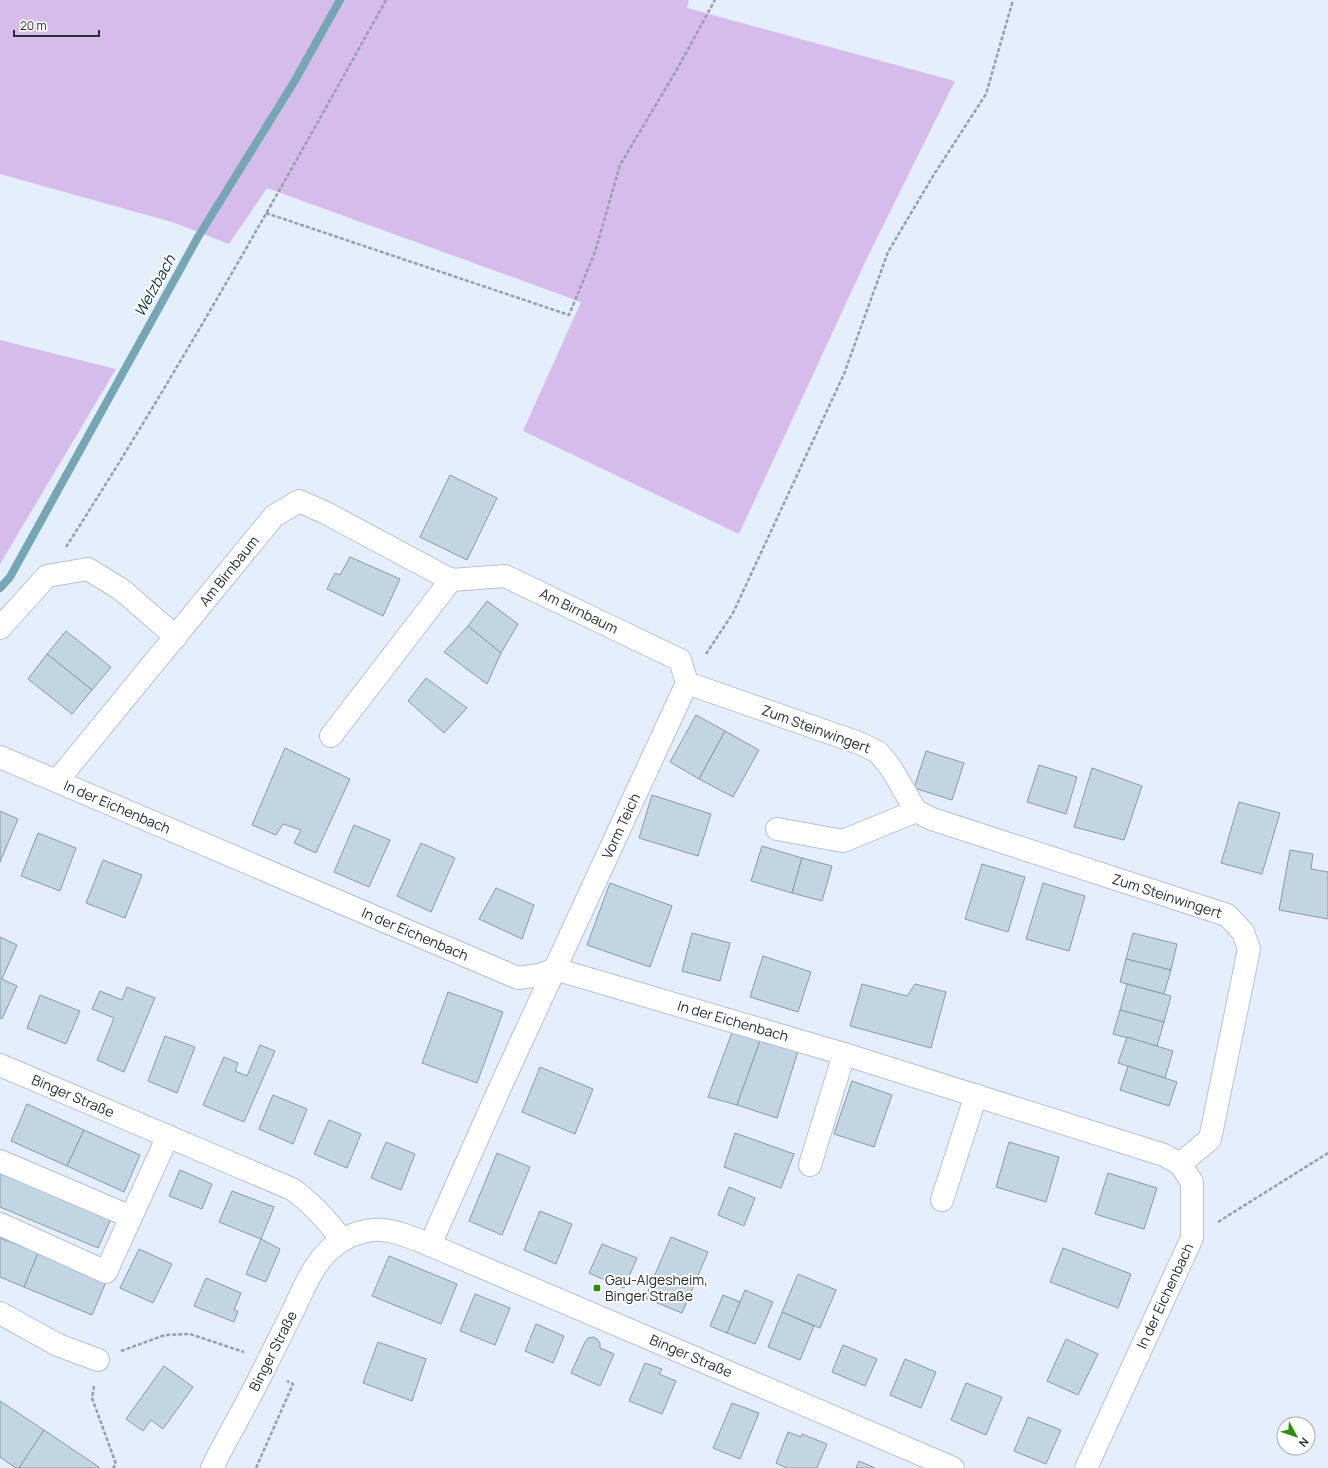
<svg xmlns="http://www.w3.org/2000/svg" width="1328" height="1468" viewBox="0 0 1328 1468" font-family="Manrope,sans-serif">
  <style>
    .green { fill: #d6bcea }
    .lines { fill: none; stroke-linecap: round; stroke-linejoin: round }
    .stream { stroke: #74a6b4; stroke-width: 8 }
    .building { fill: #c1d5e2; stroke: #889aa7 }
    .minor-casing { stroke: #b7c2d4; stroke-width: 24 }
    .path { stroke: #989fab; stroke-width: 2.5; stroke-dasharray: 4 2; stroke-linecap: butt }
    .minor { stroke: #fff; stroke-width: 22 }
    .poi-dot { fill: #298e0c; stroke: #fff; stroke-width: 1.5 }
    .labels { text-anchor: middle; stroke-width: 4; stroke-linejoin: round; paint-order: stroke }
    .street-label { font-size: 14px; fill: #282c33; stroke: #fff }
    .poi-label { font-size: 14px; fill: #282c33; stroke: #fff; text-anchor: start }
    .water-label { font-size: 15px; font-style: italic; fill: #0f3239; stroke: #fff }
  </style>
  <rect width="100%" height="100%" fill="#e5eefd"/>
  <g class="green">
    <path d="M0,0h689l-2,8 268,73 -87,175 -129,278 -216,-103 58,-129 -314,-114 -38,56 -57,-22 -172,-48z"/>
    <path d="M0,340l116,29 -116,195z"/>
  </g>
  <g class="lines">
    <path class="stream" d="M0,588l10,-11 188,-340 96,-155 46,-82"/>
  </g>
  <g class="building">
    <path d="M450,475l47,23 -30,62 -47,-23z"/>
    <path d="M350,557l50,22 -17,37 -56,-27 8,-16 5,2z"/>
    <path d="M487,601l31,23 -17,29 -33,-27z"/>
    <path d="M468,626l33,27 -14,31 -43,-32z"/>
    <path d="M66,631l45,36 -19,23 -45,-36z"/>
    <path d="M47,654l45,36 -20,24 -44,-35z"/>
    <path d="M426,678l41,30 -23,25 -36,-32z"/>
    <path d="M696,715l29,16 -26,48 -29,-17z"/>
    <path d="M725,731l34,19 -26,47 -34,-18z"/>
    <path d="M285,748l65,31 -34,74 -22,-10 7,-13 -18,-6 -7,11 -24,-10z"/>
    <path d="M926,751l38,12 -12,37 -38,-12z"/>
    <path d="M1039,765l38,12 -11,37 -39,-12z"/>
    <path d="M1092,768l50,18 -18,54 -50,-13z"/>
    <path d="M652,795l59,19 -13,42 -59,-18z"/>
    <path d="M1239,802l41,11 -18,61 -41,-11z"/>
    <path d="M0,811l18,8 -18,43z"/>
    <path d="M354,825l36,15 -21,47 -35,-15z"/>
    <path d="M38,833l38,15 -16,43 -39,-15z"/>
    <path d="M421,843l34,15 -24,54 -34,-16z"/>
    <path d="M762,846l40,12 -10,35 -41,-12z"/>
    <path d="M1290,850l23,4 -2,15 17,3v47l-49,-9z"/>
    <path d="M802,858l30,8 -10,35 -30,-8z"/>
    <path d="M103,860l39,15 -17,43 -39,-15z"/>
    <path d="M982,864l43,13 -17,55 -43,-13z"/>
    <path d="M610,883l62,23 -22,61 -63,-22z"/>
    <path d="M1043,883l42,13 -16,55 -43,-12z"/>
    <path d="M496,888l38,17 -12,34 -43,-20z"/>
    <path d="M692,933l38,10 -10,38 -38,-10z"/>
    <path d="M1133,933l44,11 -6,26 -45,-11z"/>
    <path d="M0,937l17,8 -15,34 15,7 -15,33 -2,-1z"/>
    <path d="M763,956l48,16 -13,40 -48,-15z"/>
    <path d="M1126,959l45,11 -7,24 -44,-12z"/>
    <path d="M862,984l45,12 8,-12 31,8 -15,56 -81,-22z"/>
    <path d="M1127,984l44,12 -7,26 -44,-12z"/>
    <path d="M127,987l28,11 -31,74 -27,-12 17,-42 -22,-9 8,-18 22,9z"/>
    <path d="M448,992l55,20 -26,71 -55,-20z"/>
    <path d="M40,995l40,16 -14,33 -39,-16z"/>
    <path d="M1120,1010l44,12 -7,24 -44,-12z"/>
    <path d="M734,1027l28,8 -25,70 -29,-8z"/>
    <path d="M762,1035l38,10 -23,73 -40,-13z"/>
    <path d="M165,1036l30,11 -18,46 -29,-12z"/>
    <path d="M1127,1037l46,14 -8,27 -47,-15z"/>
    <path d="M260,1045l15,6 -31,71 -41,-17 21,-48 14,6 -3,8 12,5z"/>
    <path d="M1128,1066l49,16 -8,24 -49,-16z"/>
    <path d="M540,1067l53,22 -18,45 -53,-22z"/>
    <path d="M852,1081l40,14 -18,52 -40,-13z"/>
    <path d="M273,1095l34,14 -14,35 -34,-15z"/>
    <path d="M27,1104l57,26 -17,36 -56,-25z"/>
    <path d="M329,1120l32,14 -14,34 -33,-14z"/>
    <path d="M84,1130l56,25 -16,37 -57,-26z"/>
    <path d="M735,1133l59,21 -13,34 -57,-21z"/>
    <path d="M386,1142l29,12 -14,36 -30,-12z"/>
    <path d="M1009,1142l50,15 -13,45 -50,-15z"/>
    <path d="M497,1153l33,14 -28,68 -33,-14z"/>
    <path d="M180,1170l32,14 -10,25 -33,-13z"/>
    <path d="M0,1173l111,46 -13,29 -98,-41z"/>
    <path d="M1108,1173l49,15 -13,41 -49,-15z"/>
    <path d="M729,1187l26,11 -11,28 -26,-11z"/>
    <path d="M232,1191l42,16 -13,32 -42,-17z"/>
    <path d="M540,1211l32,13 -16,40 -32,-14z"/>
    <path d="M671,1237l37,15 -26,61 -37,-15z"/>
    <path d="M0,1238l38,15 -14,34 -24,-10z"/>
    <path d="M261,1239l19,10 -14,33 -20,-8z"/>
    <path d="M602,1244l35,14 -13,30 -35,-15z"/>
    <path d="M1063,1248l68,26 -13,34 -68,-26z"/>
    <path d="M139,1249l33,15 -19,39 -33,-15z"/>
    <path d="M38,1253l68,29 -14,33 -68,-28z"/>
    <path d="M389,1256l68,28 -16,40 -69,-28z"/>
    <path d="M798,1274l38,16 -16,38 -38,-16z"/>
    <path d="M206,1278l35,15 -7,17 4,1 -4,11 -40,-16z"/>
    <path d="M745,1290l28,12 -18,42 -28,-11z"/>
    <path d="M475,1294l35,14 -15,37 -35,-14z"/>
    <path d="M723,1295l17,7 -13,31 -17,-7z"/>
    <path d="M782,1312l32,14 -14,34 -32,-13z"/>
    <path d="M536,1324l28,12 -11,27 -28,-12z"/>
    <path d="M593,1337l4,2 3,4v5l14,6 -14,32 -29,-13 14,-31 3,-4z"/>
    <path d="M1066,1339l32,15 -20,41 -31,-14z"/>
    <path d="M378,1342l48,17 -14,42 -49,-18z"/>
    <path d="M843,1345l34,14 -12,27 -33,-14z"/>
    <path d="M905,1359l31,13 -15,36 -31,-13z"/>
    <path d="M645,1363l17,6 -3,5 17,7 -14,33 -33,-13z"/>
    <path d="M164,1366l29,21 -30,42 -12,-9 -8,11 -17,-12z"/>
    <path d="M966,1383l36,14 -16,38 -35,-15z"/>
    <path d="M0,1401l44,29 -25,38h-3l-16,-11z"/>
    <path d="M732,1403l27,10 -19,46 -27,-11z"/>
    <path d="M1028,1417l33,13 -15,34 -32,-13z"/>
    <path d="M44,1430l55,37 -1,1h-79z"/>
    <path d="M788,1432l13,5 1,-3 25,10 -10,24h-30l-11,-5z"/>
    <path d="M859,1461l16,7h-19z"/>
  </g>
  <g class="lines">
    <defs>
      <g id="minor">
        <path d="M0,628l47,-52 41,-7 34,21 54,47"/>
        <path d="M687,683l172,60 19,9 13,16 25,43 16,8 295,96 16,17 6,17 -39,190 -30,25"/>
        <path d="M331,736l120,-156"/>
        <path d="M0,757l518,221 22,-3 15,-6 289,85 320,101 16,9 12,18v56l-106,230"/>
        <path d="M57,781l217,-265 25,-15 27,12 125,67 54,-4 175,84 7,23"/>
        <path d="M777,829l66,12 73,-30"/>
        <path d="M0,1065l292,124c20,14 35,31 50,51"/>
        <path d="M0,1161l131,56"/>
        <path d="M810,1165l34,-111"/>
        <path d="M942,1200l34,-105"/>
        <path d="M0,1224l106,48 62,-136"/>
        <path d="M430,1245l73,-164 184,-398"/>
        <path d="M0,1313l58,32 40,15"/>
        <path d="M212,1468c16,-33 35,-64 51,-97 10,-20 20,-40 30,-60 12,-26 24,-57 50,-71 33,-19 55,-8 87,5l523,223"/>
      </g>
    </defs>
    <use href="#minor" class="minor-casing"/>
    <g class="path">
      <path d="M266,213l303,102 26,-63 25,-87 56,-94 39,-71"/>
      <path d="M66,547c114,-178 217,-362 320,-547"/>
      <path d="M706,654l27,-41 111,-239 44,-122 45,-76 53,-82 27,-94"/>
      <path d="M1218,1222l110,-69"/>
      <path d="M121,1351l44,-16 25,-1 54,18"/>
      <path d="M94,1386l-2,12 24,66 -3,4"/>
      <path d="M256,1468l37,-84 -6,-3"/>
    </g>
    <use href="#minor" class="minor"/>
  </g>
  <rect class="poi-dot" x="593" y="1284" width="8" height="8" rx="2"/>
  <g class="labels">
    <g class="street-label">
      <text transform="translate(229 571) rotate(-51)" y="5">Am Birnbaum</text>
      <text transform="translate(579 611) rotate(26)" y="5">Am Birnbaum</text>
      <text transform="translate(816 729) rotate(20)" y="5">Zum Steinwingert</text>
      <text transform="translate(117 807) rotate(23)" y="5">In der Eichenbach</text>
      <text transform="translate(621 826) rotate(-65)" y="5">Vorm Teich</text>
      <text transform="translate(1167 896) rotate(18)" y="5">Zum Steinwingert</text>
      <text transform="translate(415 934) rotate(23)" y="5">In der Eichenbach</text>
      <text transform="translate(733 1021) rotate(16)" y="5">In der Eichenbach</text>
      <text transform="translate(73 1096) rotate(23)" y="5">Binger Straße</text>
      <text transform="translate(1165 1296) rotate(-65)" y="5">In der Eichenbach</text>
      <text transform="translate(273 1351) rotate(-63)" y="5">Binger Straße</text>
      <text transform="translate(691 1356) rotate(23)" y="5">Binger Straße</text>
    </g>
    <g class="poi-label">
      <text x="605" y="1285">Gau-Algesheim,<tspan x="605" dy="16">Binger Straße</tspan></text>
    </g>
    <g class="water-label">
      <text transform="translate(155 286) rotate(-61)" y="5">Welzbach</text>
    </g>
  </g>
  <g transform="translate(1296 1436) rotate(130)"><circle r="19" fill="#ffffff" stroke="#a9abad"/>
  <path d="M0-3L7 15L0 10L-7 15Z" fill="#298e0c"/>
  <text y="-6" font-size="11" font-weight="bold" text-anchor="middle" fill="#282c33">N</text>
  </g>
  <path d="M14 30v6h85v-6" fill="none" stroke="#282c33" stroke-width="2"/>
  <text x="20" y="30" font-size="12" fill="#282c33" stroke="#ffffff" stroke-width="3" paint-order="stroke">20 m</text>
</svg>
